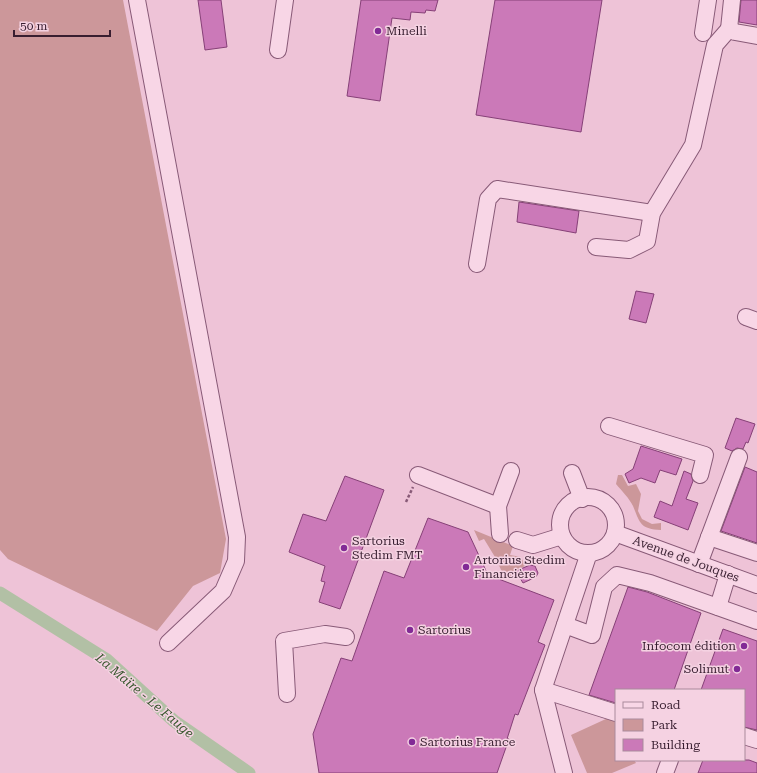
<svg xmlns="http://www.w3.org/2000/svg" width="757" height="773" viewBox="0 0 757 773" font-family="'Roboto Serif',serif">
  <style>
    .green { fill: #cc979a }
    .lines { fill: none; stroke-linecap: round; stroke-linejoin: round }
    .canal { stroke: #b2c0a5; stroke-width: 13 }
    .building { fill: #cb79b8; stroke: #864077 }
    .minor-casing { stroke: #885a77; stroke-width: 18 }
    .path { stroke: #885a77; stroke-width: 2.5; stroke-dasharray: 3 2; stroke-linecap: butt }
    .minor { stroke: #f8d6e6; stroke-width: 16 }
    .poi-dot { fill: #822a96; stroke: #f5d2e2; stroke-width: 1.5 }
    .labels { text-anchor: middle; stroke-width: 3; stroke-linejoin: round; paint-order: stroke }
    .poi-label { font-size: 12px; fill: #381e30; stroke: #f5d2e2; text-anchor: start }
    .street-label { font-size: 12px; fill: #381e30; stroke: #f5d2e2 }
    .water-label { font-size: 13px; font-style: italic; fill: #37572d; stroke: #f5d2e2 }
  </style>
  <rect width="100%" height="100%" fill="#eec3d7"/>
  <g class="green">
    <path d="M0,0h123l103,539 -6,34 -27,13 -36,45 -149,-72 -8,-9z"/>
    <path d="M618,475h4l6,11 8,-2 5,10 -3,17 4,8 10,5 9,-1v7c-21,-1 -21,-7 -28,-24 -4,-8 -11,-15 -17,-22z"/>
    <path d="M474,530l39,16 -3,9 11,2 4,9 -8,4 3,5 -7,4 -9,-3 -9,-19 -11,-18 -5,2z"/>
    <path d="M608,718l8,1v41h18l2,3 -24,10h-25l-16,-38z"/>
  </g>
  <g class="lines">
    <path class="canal" d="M0,593l107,67 67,61 75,52"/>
  </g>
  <g class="building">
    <path d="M198,0h23l6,47 -22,3z"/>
    <path d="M361,0h77l-3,11 -9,-1 -1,3 -14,-1 -1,8 -18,-2 -12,83 -33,-5z"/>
    <path d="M495,0h107l-21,132 -105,-17z"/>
    <path d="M741,0h16v25l-18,-3z"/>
    <path d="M519,202l60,9 -3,22 -59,-11z"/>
    <path d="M636,291l18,3 -8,29 -17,-4z"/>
    <path d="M736,418l19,6 -7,19 -2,-1 -3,7 -6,-1 -5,3 -7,-3z"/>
    <path d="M641,446l41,13 -6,16 -16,-5 -5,13 -14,-5 -12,5 -4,-9 8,-5z"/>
    <path d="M745,467l12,5v71l-36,-12z"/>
    <path d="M684,471l7,3 2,7 -7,18 12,4 -10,27 -34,-13 6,-16 12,5z"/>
    <path d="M345,476l39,14 -44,119 -21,-7 6,-20 -4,-1 4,-15 -36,-14 14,-38 23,7z"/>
    <path d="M428,518l40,14 20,43 66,25 -16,42 7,3 -27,70 -3,-1 -8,25h2l-12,34h-178l-6,-39 28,-76 11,3 32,-90 20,7z"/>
    <path d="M530,565l5,1 3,7 -2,4 -13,6 -7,-12z"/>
    <path d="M628,587l19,5 54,21 -27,77h-58v13l-27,-8z"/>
    <path d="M723,629l34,12v89l-13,-3v-37h-43z"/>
    <path d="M703,760h46l8,3v10h-59z"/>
  </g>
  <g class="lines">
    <defs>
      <g id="minor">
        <path d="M137,0l100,537 -1,24 -13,30 -55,52"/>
        <path d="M732,0l-3,29 6,3 22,4"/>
        <path d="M703,33l5,-33"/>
        <path d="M278,50l7,-50"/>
        <path d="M596,247l33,3 18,-9 5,-28 41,-68 22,-100 14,-16"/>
        <path d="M477,264l11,-65 9,-10 155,24"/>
        <path d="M746,317l11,4"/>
        <path d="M609,426l96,29 -5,20"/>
        <path d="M572,473l10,26"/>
        <path d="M418,475l80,31"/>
        <circle cx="588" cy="525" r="28"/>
        <path d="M615,533l142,52"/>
        <path d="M500,534l-2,-28 13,-35"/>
        <path d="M709,537l48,16"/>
        <path d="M517,540l16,5 29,-9"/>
        <path d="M589,553l-46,137 73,23"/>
        <path d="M699,564l40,-107"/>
        <path d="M718,607l10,-33"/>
        <path d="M565,625l27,10 12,-48 13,-12 33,8 107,38"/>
        <path d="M543,690l21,83"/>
        <path d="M287,694l-3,-53 41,-7 21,3"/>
        <path d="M744,736l13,4"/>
        <path d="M665,773l5,-13"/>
      </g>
    </defs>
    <use href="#minor" class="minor-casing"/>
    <path class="path" d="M406,502l7,-15"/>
    <use href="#minor" class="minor"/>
  </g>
  <g class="poi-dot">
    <circle cx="378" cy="31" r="4"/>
    <circle cx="344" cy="548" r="4"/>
    <circle cx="466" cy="567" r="4"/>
    <circle cx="410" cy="630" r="4"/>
    <circle cx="744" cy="646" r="4"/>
    <circle cx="737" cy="669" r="4"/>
    <circle cx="412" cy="742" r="4"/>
  </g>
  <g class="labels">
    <g class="poi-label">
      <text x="386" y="35">Minelli</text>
      <text x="352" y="545">Sartorius<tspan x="352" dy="14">Stedim FMT</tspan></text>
      <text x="474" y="564">Artorius Stedim<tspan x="474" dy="14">Financière</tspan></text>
      <text x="418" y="634">Sartorius</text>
      <text x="736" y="650" text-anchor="end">Infocom édition</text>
      <text x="729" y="673" text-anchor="end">Solimut</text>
      <text x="420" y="746">Sartorius France</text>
    </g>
    <g class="street-label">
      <text transform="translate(686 559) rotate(20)" y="4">Avenue de Jouques</text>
    </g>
    <g class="water-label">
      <text transform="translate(145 695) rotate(40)" y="5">La Maïre - Le Fauge</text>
    </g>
  </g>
  <rect x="615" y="689" width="130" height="72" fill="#f5d2e2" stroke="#a98a9b"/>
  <rect x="623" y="702" width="20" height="6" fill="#f8d6e6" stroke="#a98a9b"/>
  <text x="651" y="709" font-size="12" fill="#381e30">Road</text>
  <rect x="623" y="719" width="20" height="12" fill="#cc979a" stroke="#a98a9b"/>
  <text x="651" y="729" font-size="12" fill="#381e30">Park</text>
  <rect x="623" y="739" width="20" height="12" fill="#cb79b8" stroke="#a98a9b"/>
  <text x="651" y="749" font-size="12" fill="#381e30">Building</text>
  <path d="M14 30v6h96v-6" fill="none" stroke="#381e30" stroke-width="2"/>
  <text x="20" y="30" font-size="12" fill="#381e30" stroke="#f5d2e2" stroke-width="3" paint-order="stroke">50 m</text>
</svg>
